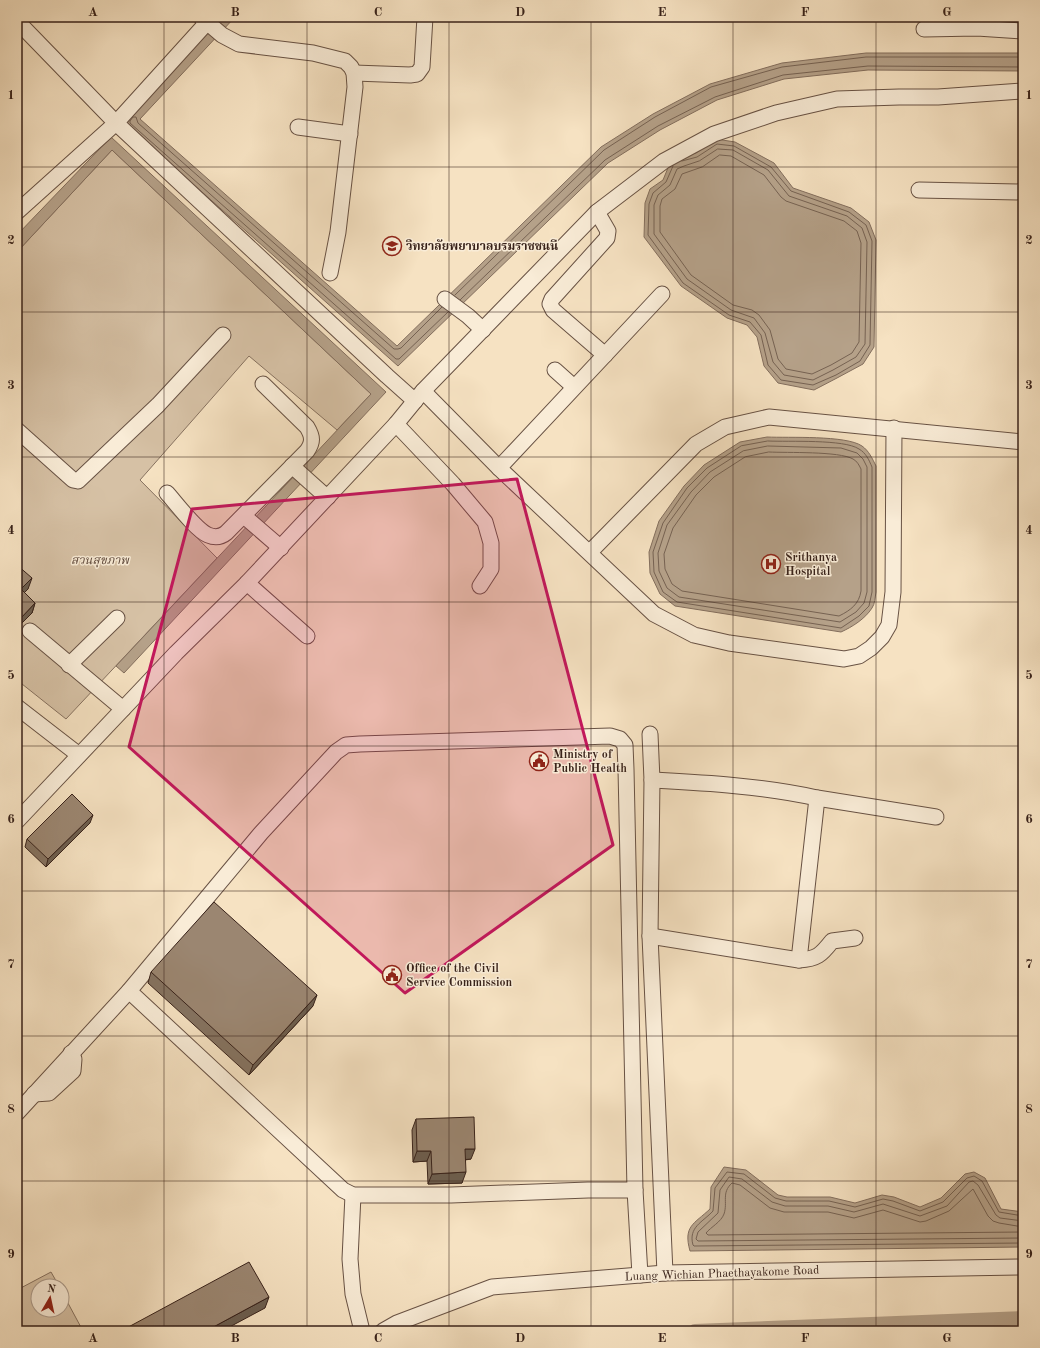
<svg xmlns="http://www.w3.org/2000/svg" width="1040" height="1348" viewBox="0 0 1040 1348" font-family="'Old Standard TT','Noto Serif Thai',serif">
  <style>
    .green { fill: #d6c1a5; stroke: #877260 }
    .water { fill: #b5a189; stroke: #836e5d }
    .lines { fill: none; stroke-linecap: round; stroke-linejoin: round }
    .shore { stroke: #766252; stroke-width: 1 }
    .canal { stroke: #b5a189; stroke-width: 14 }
    .minor-casing { stroke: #685244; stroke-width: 17 }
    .minor { stroke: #f9ecd7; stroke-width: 15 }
    .wall { fill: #857361; stroke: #38221a }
    .shaded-wall { fill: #6c5e4f; stroke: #38221a }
    .building { fill: #9b8671; stroke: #38221a }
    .marked { fill: #c2185b; fill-opacity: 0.2; stroke: #c2185b; stroke-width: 3; stroke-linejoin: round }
    .grid { fill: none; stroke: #38221a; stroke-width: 1; stroke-opacity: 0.55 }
    .labels { text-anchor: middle; stroke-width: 3; stroke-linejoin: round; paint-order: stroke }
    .poi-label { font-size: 12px; font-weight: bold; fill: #38221a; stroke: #f9ecd7; text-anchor: start }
    .park-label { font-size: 12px; font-style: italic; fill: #604a3d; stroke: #f9ecd7 }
    .street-label { font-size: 12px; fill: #38221a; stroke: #f9ecd7 }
    .neatline { fill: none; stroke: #38221a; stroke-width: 1.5 }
    .grid-label { font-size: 13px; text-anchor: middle; font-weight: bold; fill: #38221a }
  </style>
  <rect width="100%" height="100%" fill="#f6e2c2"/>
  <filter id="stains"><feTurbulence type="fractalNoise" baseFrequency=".005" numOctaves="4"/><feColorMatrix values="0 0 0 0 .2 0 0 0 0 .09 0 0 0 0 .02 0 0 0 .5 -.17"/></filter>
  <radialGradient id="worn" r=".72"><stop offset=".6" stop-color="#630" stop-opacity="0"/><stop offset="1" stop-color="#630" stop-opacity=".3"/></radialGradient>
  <g class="green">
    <path d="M112,150l259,244 -34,36 -88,-74 -109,124 77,78 -151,161 -49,-39v-428z"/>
    <path d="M51,1272l8,14h-21v24h24v-18l21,39h-66v-41z"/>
  </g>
  <g class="water">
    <path d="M221,17h14l-95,102 257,227 204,-199 52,-33 57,-30 72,-21 84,-10h157v18l-155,-1 -84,9 -67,21 -57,30 -52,33 -210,203 -275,-244z"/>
    <path d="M111,137l275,255 -262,281 -8,-7 255,-272 -259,-244 -95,102v-17z"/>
    <path d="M716,139l19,3 39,21 19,25 58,20 18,14 7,18 -2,107 -11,17 -26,14 -23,12 -36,-7 -14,-17 -7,-29 -10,-12 -20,-7 -46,-32 -37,-49 1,-34 5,-14 13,-9 7,-17 10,-6 16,-4z"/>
    <path d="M767,437c21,1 79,-2 95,9 7,5 10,12 14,20v126c-1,5 -1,12 -4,16 -7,11 -20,19 -31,24l-166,-26 -15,-12 -10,-21 -1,-21 10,-31 25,-35 20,-21 36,-23z"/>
    <path d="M724,1167l22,3 32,25 9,2h43l25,6 27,-8 12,2 26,10 21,-9 24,-24 9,-2 11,6 16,31 22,3v35l-333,4c-7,-25 4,-27 20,-42l1,-22z"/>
  </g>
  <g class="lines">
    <g class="shore">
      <path d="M718,149l15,1 35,20 21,26 58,20 15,12 5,14 -2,102 -9,13 -23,13 -20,10 -29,-5 -11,-13 -8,-29 -11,-15 -23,-8 -44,-31 -33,-45v-29l4,-10 12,-10 7,-16 7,-3 15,-5z"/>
      <path d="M720,155l11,1 33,19 17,22 5,4 58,20 13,10 4,12 -2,99 -7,11 -21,12 -19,9 -26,-5 -8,-10 -8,-29 -11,-15 -7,-5 -19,-5 -42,-30 -31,-43v-26l2,-7 13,-10 7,-15 20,-7z"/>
      <path d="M673,166l-7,16 -13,11 -4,11 -1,31 35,48 46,32 21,7 11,13 7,30 13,15 32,5 23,-10 24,-14 10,-16 2,-104 -6,-16 -17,-13 -58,-21 -20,-24 -37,-21 -17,-2 -20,13 -15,4"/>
      <path d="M455,295l149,-145 51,-33 56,-30 71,-20 84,-10h157"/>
      <path d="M460,300l145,-140 53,-34 57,-29 68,-22 85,-9 155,1"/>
      <path d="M442,307l-41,41 -3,1h-4l-256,-226 -2,-6h-3l-3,4v2l266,236h3l49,-47"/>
      <path d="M768,441c21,1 76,-2 91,8 7,4 10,11 13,18v125l-3,14 -10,10 -18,12 -164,-26 -14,-10 -9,-20 -1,-20 10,-29 24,-35 20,-20 34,-22z"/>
      <path d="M768,446l73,2 16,5 6,6 4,8v125l-3,11 -8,9 -16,10 -161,-25 -12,-9 -8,-17 -1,-18 9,-28 24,-33 19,-20 33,-21z"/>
      <path d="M769,452c18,1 70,-1 84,7 4,2 6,6 8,10v122c-2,13 -10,19 -22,25l-157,-25 -10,-7 -7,-15 -1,-15 9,-26 23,-33 18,-18 31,-20z"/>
      <path d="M1023,1216l-24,-4 -17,-31 -8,-5 -7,2 -24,24 -23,9 -27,-10 -10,-2 -28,8 -26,-6h-43l-11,-3 -31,-24 -17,-2 -12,16 -2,23c-10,11 -25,16 -20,34l1,1 329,-3"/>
      <path d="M1023,1221l-23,-3 -4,-3 -18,-30 -5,-4 -4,1 -22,24 -27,10 -37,-12 -29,8 -26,-6h-43l-13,-4 -30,-23 -13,-2 -9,13 -2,23 -20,19 -2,7 2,2 325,-3"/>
      <path d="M1023,1227l-24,-4 -6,-2 -5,-5 -15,-27 -24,22 -23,10 -6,1 -37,-12 -29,8 -26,-6h-44l-14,-4 -30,-23 -8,-2c-11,10 -4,19 -8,31 -3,8 -13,13 -18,19l2,2 315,-3"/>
    </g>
    <path class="canal" d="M695,1331l328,-13"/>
    <defs>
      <g id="minor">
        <path d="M201,17l21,18 17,9 74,9 32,8 6,6 3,6 1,14 -17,145 -8,41"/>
        <path d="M17,21l99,102 271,253 28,25"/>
        <path d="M924,29l53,-1 46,3"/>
        <path d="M354,73l56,2 7,-1 5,-7 3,-50"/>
        <path d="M298,127l52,7"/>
        <path d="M919,190l104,2"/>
        <path d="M17,212l99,-89 96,-106"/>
        <path d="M597,212l11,19 -1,7 -55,61 -2,5 3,6 52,45"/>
        <path d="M445,299l23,17 15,14"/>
        <path d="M555,370l19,17"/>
        <path d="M423,391l76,77 155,146 40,21 35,8 115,16 15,-3 12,-8 11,-11 7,-12 4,-33 1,-164"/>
        <path d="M396,424l57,60 32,38 6,21v26l-11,17"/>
        <path d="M17,430l56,50 5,1 80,-76 65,-70"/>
        <path d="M292,466l29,26 7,5"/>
        <path d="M499,468l163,-174"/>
        <path d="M167,493c9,10 29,37 41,42 7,3 13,2 18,-2l81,-82c6,-9 6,-14 0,-24l-44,-43"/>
        <path d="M244,516l37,32"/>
        <path d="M590,552l106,-108 29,-17 44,-10 254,25"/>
        <path d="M247,583l60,53"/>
        <path d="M30,631l93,78"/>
        <path d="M69,665l48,-47"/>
        <path d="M17,707l62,48"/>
        <path d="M650,734l2,46 -2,156 15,337"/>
        <path d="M652,780c55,3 111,6 165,18l-18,162"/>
        <path d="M817,798l119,19"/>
        <path d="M17,821l159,-168 71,-70 149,-159 27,-33 174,-179 67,-51 50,-27 62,-21 61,-14 62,-2h39l85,-6"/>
        <path d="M650,936l149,24c18,-1 22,-5 33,-19l23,-3"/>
        <path d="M129,991l214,199 10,5h98l137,-5h47"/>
        <path d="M34,1094l15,-1 24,-22 1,-12 -3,-6"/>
        <path d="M17,1113l112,-122 132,-158 75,-81 10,-7 14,-1 250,-8 10,3 5,6 1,24 9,421 5,85"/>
        <path d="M353,1195l-3,64 3,35 9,37"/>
        <path d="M383,1331l14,-8 95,-36 173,-14 358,-6"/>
      </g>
    </defs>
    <use href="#minor" class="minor-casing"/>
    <use href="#minor" class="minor"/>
  </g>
  <g class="wall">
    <path d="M17,565l11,24 -4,3 11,11 -3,10 -15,15z"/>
    <path d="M90,823l-44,44 -21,-20 2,-8z"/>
    <path d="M151,972l162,34 -64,69 -101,-92z"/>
    <path d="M416,1119l55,40 -6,1 -3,23 -34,1 -1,-23 -14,1 -1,-32z"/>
  </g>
  <g class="shaded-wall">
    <path d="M32,578l-4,11 -11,11 4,-11z"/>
    <path d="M35,603l-3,10 -15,15 4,-10z"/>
    <path d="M93,815l-3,8 -44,44 2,-8z"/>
    <path d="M317,995l-4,11 -64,69 4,-10z"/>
    <path d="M465,1149h10l-4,10 -10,1z"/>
    <path d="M417,1151h14l-4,10 -14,1z"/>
    <path d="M466,1172l-4,11 -34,1 4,-10z"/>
    <path d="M269,1297l-4,11 -43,23h-16z"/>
  </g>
  <g class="building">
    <path d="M17,565l15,13 -11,11 14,14 -14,15 -4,-4z"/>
    <path d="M72,794l21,21 -45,44 -21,-20z"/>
    <path d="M214,902l103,93 -64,70 -102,-93z"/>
    <path d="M474,1117l1,32h-10l1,23 -34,2 -1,-23h-14l-1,-32z"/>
    <path d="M249,1262l20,35 -63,34h-85z"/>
  </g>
  <path class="marked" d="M517,479l96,366 -208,148 -276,-246 63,-238z"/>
  <path class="grid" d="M164,17v1314M307,17v1314M449,17v1314M591,17v1314M733,17v1314M876,17v1314M17,167h1006M17,312h1006M17,457h1006M17,602h1006M17,746h1006M17,891h1006M17,1036h1006M17,1181h1006"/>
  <defs>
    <symbol id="university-ring" viewBox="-11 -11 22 22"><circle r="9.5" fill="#f9ecd7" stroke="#8f2418" stroke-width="1.5"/><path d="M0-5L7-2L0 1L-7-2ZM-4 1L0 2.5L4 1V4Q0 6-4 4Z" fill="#8f2418"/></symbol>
    <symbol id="hospital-ring" viewBox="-11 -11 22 22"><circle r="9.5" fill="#f9ecd7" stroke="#8f2418" stroke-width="1.5"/><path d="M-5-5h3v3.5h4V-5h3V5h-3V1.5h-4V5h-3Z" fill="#8f2418"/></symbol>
    <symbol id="civic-ring" viewBox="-11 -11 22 22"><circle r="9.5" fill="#f9ecd7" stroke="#8f2418" stroke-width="1.5"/><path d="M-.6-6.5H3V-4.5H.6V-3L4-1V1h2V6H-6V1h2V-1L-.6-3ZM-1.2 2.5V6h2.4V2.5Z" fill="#8f2418"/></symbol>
  </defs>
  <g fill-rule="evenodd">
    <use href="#university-ring" x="381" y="235" width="22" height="22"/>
    <use href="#hospital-ring" x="760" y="553" width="22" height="22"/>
    <use href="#civic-ring" x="528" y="750" width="22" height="22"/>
    <use href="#civic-ring" x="381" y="964" width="22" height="22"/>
  </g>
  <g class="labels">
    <g class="poi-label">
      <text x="406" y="250">วิทยาลัยพยาบาลบรมราชชนนี</text>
      <text x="785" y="561">Srithanya<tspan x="785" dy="14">Hospital</tspan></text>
      <text x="553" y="758">Ministry of<tspan x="553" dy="14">Public Health</tspan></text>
      <text x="406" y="972">Office of the Civil<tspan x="406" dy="14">Service Commission</tspan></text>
    </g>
    <g class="park-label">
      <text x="100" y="564">สวนสุขภาพ</text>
    </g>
    <g class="street-label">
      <text transform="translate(722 1273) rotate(-2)" y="4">Luang Wichian Phaethayakome Road</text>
    </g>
  </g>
  <rect width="1040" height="1348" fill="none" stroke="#f6e2c2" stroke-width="44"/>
  <g transform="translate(50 1298) rotate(9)"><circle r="19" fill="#f9ecd7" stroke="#ac9b8b"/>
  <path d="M0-3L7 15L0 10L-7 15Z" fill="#8f2418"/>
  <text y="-6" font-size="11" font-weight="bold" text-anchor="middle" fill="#38221a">N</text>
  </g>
  <rect x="22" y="22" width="996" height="1304" class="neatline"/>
  <g class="grid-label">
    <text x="93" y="16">A</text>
    <text x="235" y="16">B</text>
    <text x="378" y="16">C</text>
    <text x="520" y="16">D</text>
    <text x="662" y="16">E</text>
    <text x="805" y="16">F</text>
    <text x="947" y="16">G</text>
    <text x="11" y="99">1</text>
    <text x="1029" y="99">1</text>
    <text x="11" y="244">2</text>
    <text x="1029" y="244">2</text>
    <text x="11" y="389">3</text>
    <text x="1029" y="389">3</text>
    <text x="11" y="534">4</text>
    <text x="1029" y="534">4</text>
    <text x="11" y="679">5</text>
    <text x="1029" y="679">5</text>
    <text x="11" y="823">6</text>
    <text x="1029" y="823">6</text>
    <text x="11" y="968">7</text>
    <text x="1029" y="968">7</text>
    <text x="11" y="1113">8</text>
    <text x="1029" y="1113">8</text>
    <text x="11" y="1258">9</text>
    <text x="1029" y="1258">9</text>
    <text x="93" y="1342">A</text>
    <text x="235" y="1342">B</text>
    <text x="378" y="1342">C</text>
    <text x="520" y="1342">D</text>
    <text x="662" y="1342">E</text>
    <text x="805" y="1342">F</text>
    <text x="947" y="1342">G</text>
  </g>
  <rect width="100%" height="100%" filter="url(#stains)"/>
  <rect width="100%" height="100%" fill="url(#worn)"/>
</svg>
